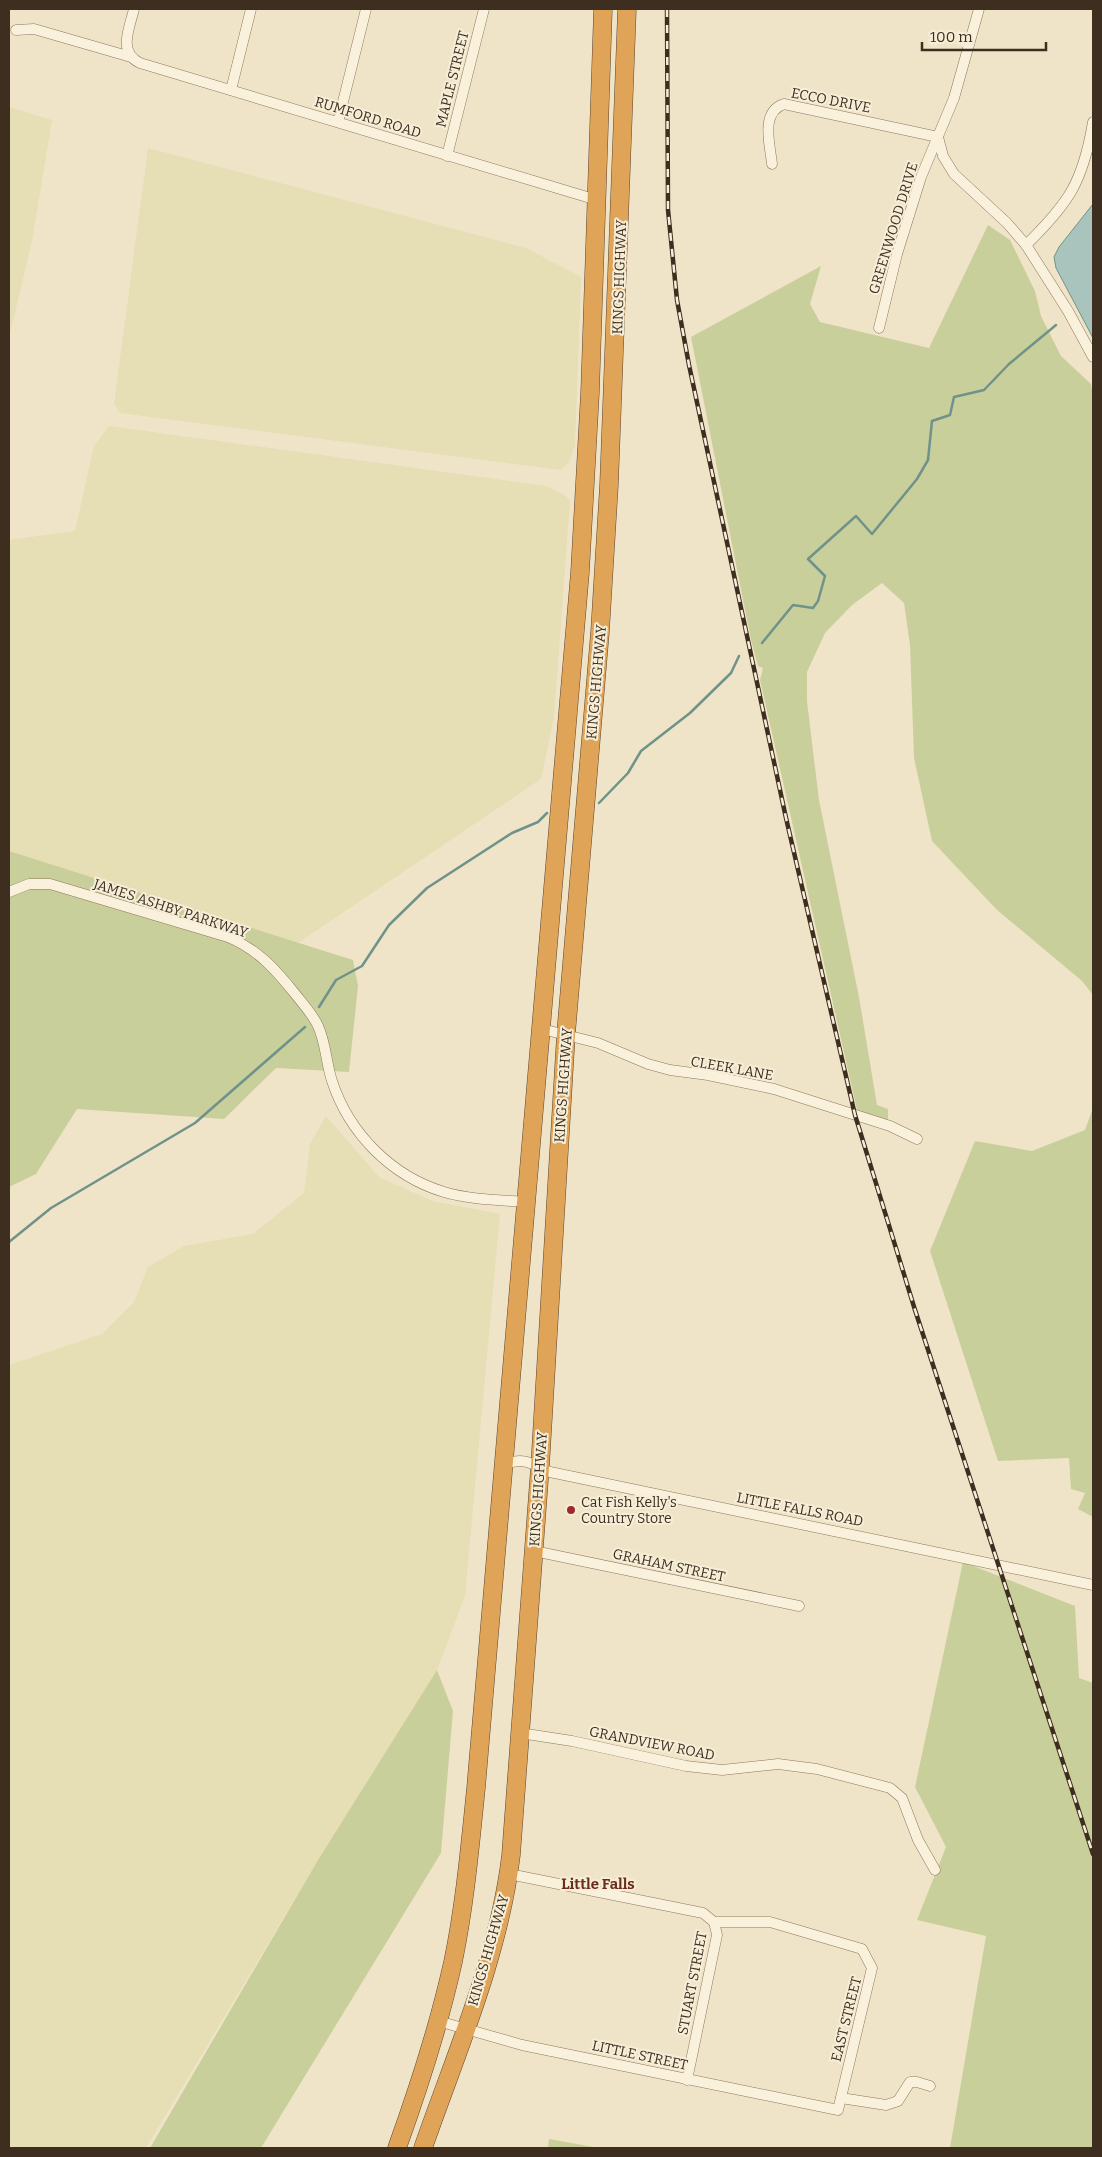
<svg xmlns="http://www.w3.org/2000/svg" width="1102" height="2157" viewBox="0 0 1102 2157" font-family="Bitter,serif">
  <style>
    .farmland { fill: #e6deb5 }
    .green { fill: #c9cf9b }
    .water { fill: #a9c4bc; stroke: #6f938a }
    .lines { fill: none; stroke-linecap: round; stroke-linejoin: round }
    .stream { stroke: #6f938a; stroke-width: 2.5 }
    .street-casing { stroke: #8d765c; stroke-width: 11 }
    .highway-casing { stroke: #5b4430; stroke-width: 19 }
    .street { stroke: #faf1dc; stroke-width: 10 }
    .highway { stroke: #e0a458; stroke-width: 18 }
    .rail-casing { stroke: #3d2e20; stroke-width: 4.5 }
    .rail { stroke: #f7eed8; stroke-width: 2.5; stroke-dasharray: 8; stroke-linecap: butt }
    .poi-dot { fill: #9e2a2b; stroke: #f7eed8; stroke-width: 2 }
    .labels { text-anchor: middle; stroke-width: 4; stroke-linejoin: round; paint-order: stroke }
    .street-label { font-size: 14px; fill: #3d2e20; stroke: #f7eed8 }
    .poi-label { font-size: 14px; fill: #3d2e20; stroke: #f7eed8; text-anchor: start }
    .neighbourhood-label { font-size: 15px; font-weight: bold; fill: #6b2e1e; stroke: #f7eed8 }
  </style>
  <rect width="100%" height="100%" fill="#f0e4c8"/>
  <g class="farmland">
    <path d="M9,107l43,13 -20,121 -23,97z"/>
    <path d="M148,148l378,100 55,29 -6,168 -6,17 -8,8 -441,-57 -6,-9z"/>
    <path d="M109,426l438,60 19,10 4,5 -16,217 -13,61 -243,164 -289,-92v-311l66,-9 19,-85z"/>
    <path d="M326,1116l54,62 53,23 67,13 -35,382 -28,74 -119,190 -172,288h-137v-783l93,-31 32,-32 14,-35 36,-21 69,-12 51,-41 6,-49z"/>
  </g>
  <g class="green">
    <path d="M988,225l22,15 25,51 6,25 20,40 30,28 2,11v600l-11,-14 -85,-71 -65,-69 -18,-83 -4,-113 -6,-42 -22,-20 -30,22 -27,28 -18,39v29l12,99 40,197 18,108 11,4v13l-31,-12 -97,-430 3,-12 -5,-2 -7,-26 -60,-303 130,-71 -11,38 10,18 109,26z"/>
    <path d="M9,851l344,109 5,26 -9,86 -73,-4 -52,51 -147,-10 -41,65 -27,13z"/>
    <path d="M1093,1108v409l-15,-8 7,-16 -14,-4 -2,-31 -71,3 -68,-210 45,-110 57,10 53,-21z"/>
    <path d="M963,1562l112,44 4,72 14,5v465h-143l36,-212 -69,-16 29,-73 -31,-60z"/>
    <path d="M437,1670l16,41 -12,142 -180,295h-111l168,-288z"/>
    <path d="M549,2139l50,9h-51z"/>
  </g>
  <path class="water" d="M1093,204v134l-37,-70 -2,-11 5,-10z"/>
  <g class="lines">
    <g class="stream">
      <path d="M762,643l31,-38 20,3 5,-7 7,-25 -17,-17 48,-43 16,18 45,-55 11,-19 4,-39 18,-6 4,-18 30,-7 25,-26 47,-39"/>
      <path d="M599,803l29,-30 13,-22 49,-38 41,-40 8,-17"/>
      <path d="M319,1007l17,-27 26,-14 27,-41 38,-37 85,-55 26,-11 9,-9"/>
      <path d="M9,1242l42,-34 144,-85 110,-96"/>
    </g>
    <defs>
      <g id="street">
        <path d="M134,9c-4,18 -17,43 6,54l457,137"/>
        <path d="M16,30l18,-1 97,28"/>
        <path d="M231,90l20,-81"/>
        <path d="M338,122l28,-113"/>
        <path d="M938,137l5,19 11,18 53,49 19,22 42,66 25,46"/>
        <path d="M447,156l37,-147"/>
        <path d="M772,164c-2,-20 -12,-52 12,-60l154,33"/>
        <path d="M1026,245c43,-42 57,-63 67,-123"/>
        <path d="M879,328l18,-74 24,-77 33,-79 25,-89"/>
        <path d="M9,892l20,-8h21l178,53c31,13 48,33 68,58 8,10 17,20 22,31 8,17 8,37 14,55 17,52 59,95 112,111 27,8 55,8 83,10"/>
        <path d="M542,1029l56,14 50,21 22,6 38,5 66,14 116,37 27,13"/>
        <path d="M504,1465c19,-9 29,-1 46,7l543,113"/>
        <path d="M534,1551l265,55"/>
        <path d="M520,1733l52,8 114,25 36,4 56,-6 39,5 73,19 12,10 16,42 17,30"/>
        <path d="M438,2021l84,24 316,65 34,-142 -10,-19 -92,-27h-56l-11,-9 -194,-39"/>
        <path d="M687,2080l30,-145 -3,-13"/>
        <path d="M841,2098l45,7 12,-4 12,-19h7l13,4"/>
      </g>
      <g id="highway">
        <path d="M397,2148c22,-61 42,-123 56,-186 12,-58 17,-116 23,-174l104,-1216 10,-179 13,-384"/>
        <path d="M423,2148c33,-95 76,-192 88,-293l29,-388 26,-433 34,-402 9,-147 18,-476"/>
      </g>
    </defs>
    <use href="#street" class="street-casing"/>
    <use href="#highway" class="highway-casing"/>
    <use href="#street" class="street"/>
    <use href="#highway" class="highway"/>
    <defs>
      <path id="rail" d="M667,9l1,201 9,90 12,65 97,453 69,297 60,195 178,544"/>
    </defs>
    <use href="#rail" class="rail-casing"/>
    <use href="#rail" class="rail"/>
  </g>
  <circle class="poi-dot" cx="571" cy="1510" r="5"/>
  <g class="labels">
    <g class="street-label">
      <text transform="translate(452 79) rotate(-76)" y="5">MAPLE STREET</text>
      <text transform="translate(831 100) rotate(11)" y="5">ECCO DRIVE</text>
      <text transform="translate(368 117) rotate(17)" y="5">RUMFORD ROAD</text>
      <text transform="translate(893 228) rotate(-73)" y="5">GREENWOOD DRIVE</text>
      <text transform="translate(619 277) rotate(-88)" y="5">KINGS HIGHWAY</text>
      <text transform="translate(596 682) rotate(-85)" y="5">KINGS HIGHWAY</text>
      <text transform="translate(171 908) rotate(18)" y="5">JAMES ASHBY PARKWAY</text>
      <text transform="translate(732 1068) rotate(10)" y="5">CLEEK LANE</text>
      <text transform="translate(563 1085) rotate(-86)" y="5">KINGS HIGHWAY</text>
      <text transform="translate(538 1489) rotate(-86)" y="5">KINGS HIGHWAY</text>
      <text transform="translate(800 1509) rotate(11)" y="5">LITTLE FALLS ROAD</text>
      <text transform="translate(669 1565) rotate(12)" y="5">GRAHAM STREET</text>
      <text transform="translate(652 1743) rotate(11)" y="5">GRANDVIEW ROAD</text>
      <text transform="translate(488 1950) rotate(-74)" y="5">KINGS HIGHWAY</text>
      <text transform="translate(692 1983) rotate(-79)" y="5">STUART STREET</text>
      <text transform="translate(846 2019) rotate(-76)" y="5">EAST STREET</text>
      <text transform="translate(640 2055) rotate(12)" y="5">LITTLE STREET</text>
    </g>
    <g class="poi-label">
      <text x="581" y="1507">Cat Fish Kelly's<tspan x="581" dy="16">Country Store</tspan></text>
    </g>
    <g class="neighbourhood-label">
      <text x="598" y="1889">Little Falls</text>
    </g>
  </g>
  <rect width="1102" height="2157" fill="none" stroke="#3d2e20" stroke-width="20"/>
  <path d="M922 42v8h124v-8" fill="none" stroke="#3d2e20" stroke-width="2.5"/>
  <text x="930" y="42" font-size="15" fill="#3d2e20" stroke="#f7eed8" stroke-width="4" paint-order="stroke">100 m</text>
</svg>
